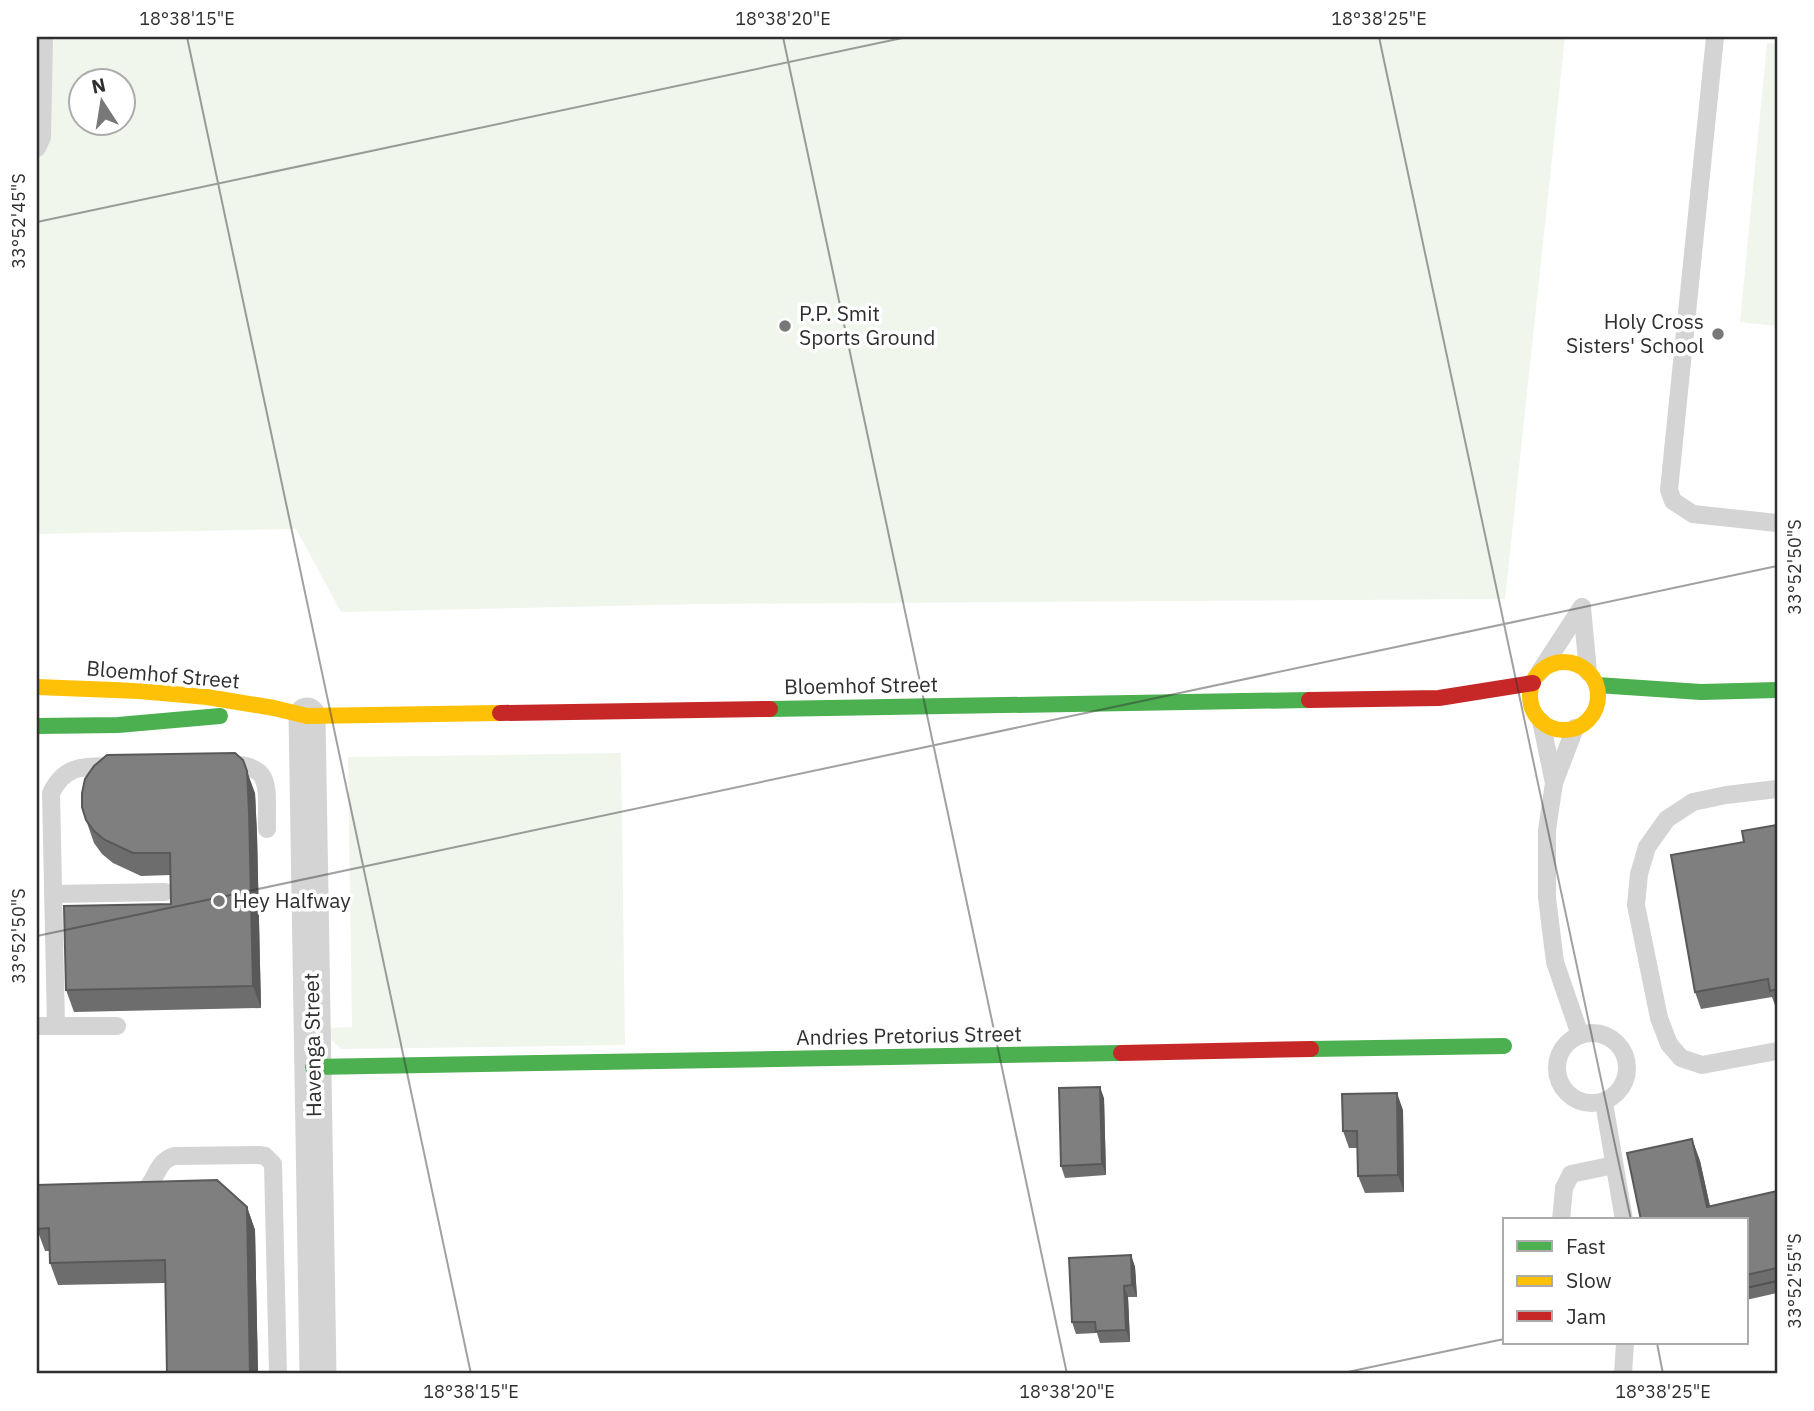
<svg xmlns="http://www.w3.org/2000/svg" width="1814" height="1411" viewBox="0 0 1814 1411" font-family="'IBM Plex Sans',sans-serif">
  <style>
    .green { fill: #f0f6ec; fill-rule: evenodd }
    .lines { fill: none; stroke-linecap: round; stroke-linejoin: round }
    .lane { stroke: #d4d4d4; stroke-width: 18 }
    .street { stroke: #d4d4d4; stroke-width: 37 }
    .fast { stroke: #4caf50; stroke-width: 16 }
    .slow { stroke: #ffc107; stroke-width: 16 }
    .jam { stroke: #c62828; stroke-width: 16 }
    .wall { fill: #6d6d6d }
    .shaded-wall { fill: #595959 }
    .building { fill: #7f7f7f; stroke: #595959; stroke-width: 2 }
    .ticks { fill: none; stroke: #2f2f2f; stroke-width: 2; stroke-opacity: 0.45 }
    .poi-dot { fill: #787878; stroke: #fff; stroke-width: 2.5 }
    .labels { text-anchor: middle; stroke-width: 7; stroke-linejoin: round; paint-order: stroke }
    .poi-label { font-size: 21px; fill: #2f2f2f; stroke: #fff; text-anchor: start }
    .street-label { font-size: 21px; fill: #2f2f2f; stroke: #fff }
    .neatline { fill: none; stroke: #2f2f2f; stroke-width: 2.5 }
    .ticks-label { font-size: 18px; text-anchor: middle; fill: #2f2f2f }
  </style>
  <rect width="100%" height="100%" fill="#fff"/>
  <g class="green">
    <path d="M37,37h1528l-60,562 -803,5 -361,8 -45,-83 -259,5zM80,80h42v42h-42z"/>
    <path d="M1767,43l10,1v282l-37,-4z"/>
    <path d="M621,753l4,292 -283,4 -11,-9 -3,-12 24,-1 -4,-270z"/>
  </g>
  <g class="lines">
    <g class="lane">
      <path d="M1715,37l-46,453 4,11 20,13 84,9"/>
      <path d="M37,148l5,-11 2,-100"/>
      <path d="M1582,607l6,65"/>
      <path d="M1539,673l43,-66"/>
      <path d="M1541,721l13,62"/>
      <path d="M1575,728l-21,55 -7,47v68l8,64 25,73"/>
      <path d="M220,764c55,-1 46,20 47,65"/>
      <path d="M1777,789l-51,6 -33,7 -26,17 -20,28 -8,27 -3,31 23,113 10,26 12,14 21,7 75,-14"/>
      <path d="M53,894l112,-2"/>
      <path d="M56,1025l-5,-232c15,-30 34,-26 64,-27"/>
      <path d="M37,1026h80"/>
      <circle cx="1592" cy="1068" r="35"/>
      <path d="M1604,1103l20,117"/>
      <path d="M135,1194c23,-5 17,-31 39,-38l85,-1 6,1 8,8 5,210"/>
      <path d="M1561,1220l3,-32 7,-14 43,-9"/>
      <path d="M1623,1374l2,-31"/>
    </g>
    <path class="street" d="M307,716l11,658"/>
    <g class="fast">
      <path d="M1597,685l104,7 76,-2"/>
      <path d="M770,709l539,-9"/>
      <path d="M37,726l81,-1 102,-9"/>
      <path d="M1311,1049l193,-3"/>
      <path d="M313,1067l808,-14"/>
    </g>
    <g class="slow">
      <circle cx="1564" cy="696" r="34"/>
      <path d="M37,687l102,4 68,6 67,11 33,8 193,-3"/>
    </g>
    <g class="jam">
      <path d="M1309,700l130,-2 94,-15"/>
      <path d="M500,713l270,-4"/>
      <path d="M1121,1053l190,-4"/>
    </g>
  </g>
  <g class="wall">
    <path d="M255,793l2,42 4,173 -187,4 -8,-22 105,-86v-29l-30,1 -28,-13 -11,-9 -8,-11 -8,-23z"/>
    <path d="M1777,825v183h-1l-4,-11 -71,12 -6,-17 49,-150z"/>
    <path d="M1104,1098l2,77 -41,3 -4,-12z"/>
    <path d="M1403,1110l1,82 -39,1 -7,-17v-28h-9l-6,-17z"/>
    <path d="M1692,1139l8,22 10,45 67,-15v102l-31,7v-80h-105z"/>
    <path d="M247,1207l8,23 3,144h-91l-2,-91 -107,2 -8,-22 -1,-12h-4l-8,-22z"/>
    <path d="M1131,1255l4,12 2,30h-9l2,45 -30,1 -3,-10 -21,1 -4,-12z"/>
  </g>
  <g class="shaded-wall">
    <path d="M243,760l12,33 2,42 4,173 -8,-22z"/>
    <path d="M1100,1087l4,11 2,77 -4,-11z"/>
    <path d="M1397,1093l6,17 1,82 -6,-17z"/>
    <path d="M1692,1139l8,22 13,59 -6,-13z"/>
    <path d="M247,1207l8,23 3,144h-8z"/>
    <path d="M1131,1255l4,12 2,30 -5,-12z"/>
    <path d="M1124,1286l4,11 2,45 -4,-12z"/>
  </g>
  <g class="building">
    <path d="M235,753l8,7 4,11 2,41 4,174 -187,4 -2,-84 107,-2 -1,-51h-37l-28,-13 -11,-9 -8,-11 -4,-13v-14l3,-14 9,-13 13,-11z"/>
    <path d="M1777,825v164l-7,2 -2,-12 -73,13 -24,-137 73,-13 -2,-11z"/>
    <path d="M1100,1087l2,77 -41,2 -2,-78z"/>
    <path d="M1397,1093l1,82 -40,1 -1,-45h-14l-1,-37z"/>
    <path d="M1692,1139l15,68 70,-16v77l-31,7v-55h-78v-2l-10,2h-17l-14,-67z"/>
    <path d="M217,1180l30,27 3,167h-83l-2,-114 -115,3 -1,-35 -12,1v-44z"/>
    <path d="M1131,1255l1,30 -8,1 2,44 -30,1 -1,-9h-23l-3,-64z"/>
  </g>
  <path class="ticks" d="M187,37l284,1337M783,37l284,1337M1379,37l252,1183M37,222l870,-185M37,936l1740,-370M1746,1288l31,-7M1657,1343l6,31M1338,1374l166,-35"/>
  <g class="poi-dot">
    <circle cx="785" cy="326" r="7"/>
    <circle cx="1718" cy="334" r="7"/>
    <circle cx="219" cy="901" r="7"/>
  </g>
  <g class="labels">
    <g class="poi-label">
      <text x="799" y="321">P.P. Smit<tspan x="799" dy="24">Sports Ground</tspan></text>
      <text x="1704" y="329" text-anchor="end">Holy Cross<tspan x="1704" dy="24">Sisters' School</tspan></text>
      <text x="233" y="908">Hey Halfway</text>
    </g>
    <g class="street-label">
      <text transform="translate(163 675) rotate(5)" y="7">Bloemhof Street</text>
      <text transform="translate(861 686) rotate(-1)" y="7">Bloemhof Street</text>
      <text transform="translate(909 1036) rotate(-1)" y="7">Andries Pretorius Street</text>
      <text transform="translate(313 1045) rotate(-91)" y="7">Havenga Street</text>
    </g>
  </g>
  <rect width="1814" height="1411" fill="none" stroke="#ffffff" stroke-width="77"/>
  <rect x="1503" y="1218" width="245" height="126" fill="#ffffff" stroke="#acacac" stroke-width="2"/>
  <rect x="1517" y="1241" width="35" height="10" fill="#4caf50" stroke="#acacac" stroke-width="2"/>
  <text x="1566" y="1254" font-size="21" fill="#2f2f2f">Fast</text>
  <rect x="1517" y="1276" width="35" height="10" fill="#ffc107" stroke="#acacac" stroke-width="2"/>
  <text x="1566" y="1288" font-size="21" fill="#2f2f2f">Slow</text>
  <rect x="1517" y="1311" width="35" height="10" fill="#c62828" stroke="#acacac" stroke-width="2"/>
  <text x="1566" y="1324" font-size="21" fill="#2f2f2f">Jam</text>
  <g transform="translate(102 102) rotate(348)"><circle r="33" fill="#ffffff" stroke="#acacac" stroke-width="2"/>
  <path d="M0-5L12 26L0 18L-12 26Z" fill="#787878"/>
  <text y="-10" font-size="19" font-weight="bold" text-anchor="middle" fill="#2f2f2f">N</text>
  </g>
  <rect x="38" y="38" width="1738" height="1334" class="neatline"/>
  <g class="ticks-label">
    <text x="187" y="25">18°38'15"E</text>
    <text x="783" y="25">18°38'20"E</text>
    <text x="1379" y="25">18°38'25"E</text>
    <text transform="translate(19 221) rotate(-90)" y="6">33°52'45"S</text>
    <text transform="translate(1795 567) rotate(-90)" y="6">33°52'50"S</text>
    <text transform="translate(19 936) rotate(-90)" y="6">33°52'50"S</text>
    <text transform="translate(1795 1281) rotate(-90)" y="6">33°52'55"S</text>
    <text x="471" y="1398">18°38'15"E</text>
    <text x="1067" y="1398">18°38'20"E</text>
    <text x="1663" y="1398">18°38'25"E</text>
  </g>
</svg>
